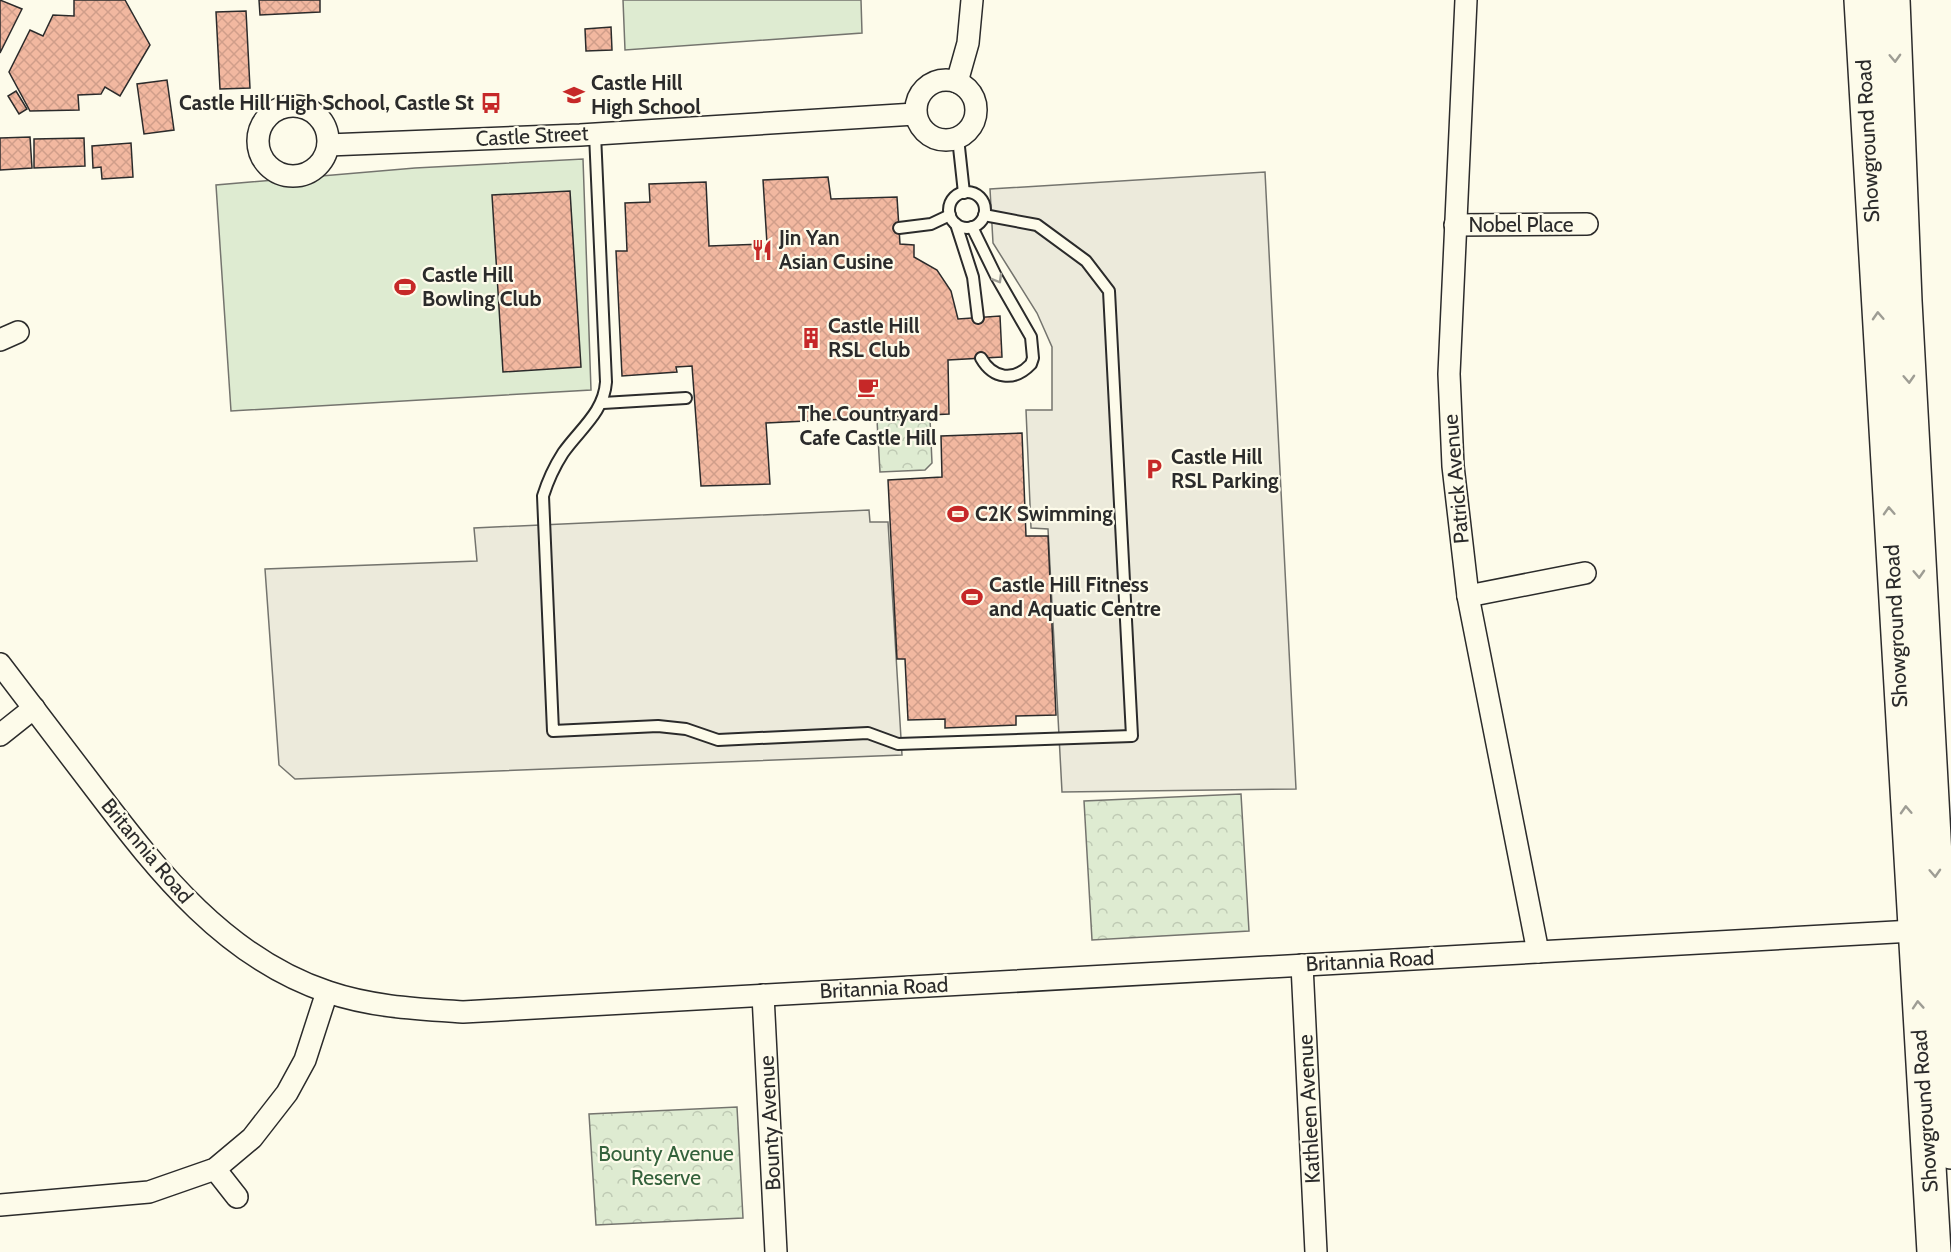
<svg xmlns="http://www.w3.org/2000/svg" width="1951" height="1252" viewBox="0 0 1951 1252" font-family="Cabin,sans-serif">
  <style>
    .forest { fill: url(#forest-crowns); stroke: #74746e; stroke-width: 1.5 }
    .pitch { fill: #deebd1; stroke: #74746e; stroke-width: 1.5 }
    .parking { fill: #eceadb; stroke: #74746e; stroke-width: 1.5 }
    .building { fill: url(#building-cross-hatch); stroke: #2b2b2b; stroke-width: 1.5 }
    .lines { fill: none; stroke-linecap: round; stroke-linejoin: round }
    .lane-casing { stroke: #2b2b2b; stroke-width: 14 }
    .street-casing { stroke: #2b2b2b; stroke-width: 24 }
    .primary-casing { stroke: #2b2b2b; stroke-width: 36 }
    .lane { stroke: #fdfbea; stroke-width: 10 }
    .street { stroke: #fdfbea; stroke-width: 21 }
    .primary { stroke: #fdfbea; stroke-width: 33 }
    .oneway { stroke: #9e9d94 }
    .labels { text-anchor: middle; stroke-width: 4.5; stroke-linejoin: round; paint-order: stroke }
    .poi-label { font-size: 21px; font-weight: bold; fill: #2b2b2b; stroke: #fdfbea; text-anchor: start }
    .street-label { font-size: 21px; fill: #2b2b2b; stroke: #fdfbea }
    .park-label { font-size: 21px; fill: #34623c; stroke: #fdfbea }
  </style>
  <defs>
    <pattern id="forest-crowns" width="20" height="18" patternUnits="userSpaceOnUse" patternTransform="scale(1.5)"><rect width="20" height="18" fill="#deebd1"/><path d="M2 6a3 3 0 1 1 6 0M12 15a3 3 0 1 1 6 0" fill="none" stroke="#bfcab4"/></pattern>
    <pattern id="building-cross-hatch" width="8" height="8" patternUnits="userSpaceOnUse" patternTransform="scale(1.5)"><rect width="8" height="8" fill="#f2b8a0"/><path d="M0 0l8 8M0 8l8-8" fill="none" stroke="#d09e8a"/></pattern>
  </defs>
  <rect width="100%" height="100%" fill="#fdfbea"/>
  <g class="forest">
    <path d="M930,419l2,44 -7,7 -45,2 -3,-52z"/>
    <path d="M1241,794l8,137 -157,9 -8,-139z"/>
    <path d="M737,1107l6,111 -147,7 -7,-111z"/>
  </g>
  <g class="pitch">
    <path d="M623,0h238l1,33 -237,17z"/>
    <path d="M583,159l8,231 -360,21 -15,-226 199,-17z"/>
  </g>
  <g class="parking">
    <path d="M1265,172l31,617 -234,3 -14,-263 -17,-1 -5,-118h26v-63l-15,-34 -44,-70 -3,-54z"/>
    <path d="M869,510l1,12h18l14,233 -607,24 -16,-14 -14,-196 212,-8 -3,-33z"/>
  </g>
  <g class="building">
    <path d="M0,0l22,9 -22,44z"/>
    <path d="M74,0h51l25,45 -30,51 -15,-9 -4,7 -23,1 1,15 -49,1 -21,-39 21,-42 13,6 10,-21 21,1z"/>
    <path d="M259,0h61v12l-60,3z"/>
    <path d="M246,11l4,77 -30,1 -4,-77z"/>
    <path d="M611,27l1,23 -26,1 -1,-22z"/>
    <path d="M167,80l7,50 -30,4 -7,-50z"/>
    <path d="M16,91l11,18 -8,5 -11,-18z"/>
    <path d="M30,137l2,31 -32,2v-32z"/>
    <path d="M84,138l1,28 -51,2v-29z"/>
    <path d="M131,143l2,34 -31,2 -1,-12 -8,1 -1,-22z"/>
    <path d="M828,177l3,22 66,-2 3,47 14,1v12l23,13 14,21 7,28 42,-3 2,41 -54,3 1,54 -183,9 4,61 -69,2 -9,-120 -16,1 1,5 -55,4 -6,-125h11l-2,-48 25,-1 -1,-18 57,-2 3,64 58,-2 -4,-64z"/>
    <path d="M570,191l11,176 -78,5 -11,-177z"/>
    <path d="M1022,433l4,103h22l8,179 -40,1v9l-71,3v-9l-37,1 -3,-61h-8l-9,-179 54,-3 -1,-41z"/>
  </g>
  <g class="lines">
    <defs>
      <g id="lane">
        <path d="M595,134l11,248c-2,30 -26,47 -43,71 -9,14 -15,27 -20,43l10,235 105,-5 28,3 32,11 150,-7 30,11 234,-8 -23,-445 -23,-30 -49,-36 -53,-10"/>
        <path d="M958,138l6,55"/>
        <circle cx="967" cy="210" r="18"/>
        <path d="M956,224l17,53 5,41"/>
        <path d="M972,227l24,49 35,61 2,21 -2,6c-17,18 -38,15 -50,-6"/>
        <path d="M899,228l32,-4 19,-9"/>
        <path d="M603,403l83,-5"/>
      </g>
      <g id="street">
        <path d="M1466,0l-17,374 4,92 15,130 70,356"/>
        <circle cx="946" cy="110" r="30"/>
        <path d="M957,82l11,-39 4,-43"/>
        <circle cx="293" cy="141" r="35"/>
        <path d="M328,145l252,-10 335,-21"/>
        <path d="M1455,225l132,-1"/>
        <path d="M0,340l18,-8"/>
        <path d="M1468,596l117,-23"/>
        <path d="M0,664c32,42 64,84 96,126 63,83 130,168 232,202 44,15 90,17 135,20l1450,-81"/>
        <path d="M0,735l34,-27"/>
        <path d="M1302,965l14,287"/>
        <path d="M763,995l13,257"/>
        <path d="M215,1169l22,28"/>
        <path d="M0,1205l149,-13 66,-23 37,-31 35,-45 18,-33 22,-68"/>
      </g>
      <g id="primary">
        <path d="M1861,0l73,1252"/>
        <path d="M1893,0l12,301 46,851"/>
      </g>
    </defs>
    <use href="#lane" class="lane-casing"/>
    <use href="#street" class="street-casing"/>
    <use href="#primary" class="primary-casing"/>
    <use href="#lane" class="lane"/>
    <use href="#street" class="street"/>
    <use href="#primary" class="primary"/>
  </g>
  <defs><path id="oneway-chevron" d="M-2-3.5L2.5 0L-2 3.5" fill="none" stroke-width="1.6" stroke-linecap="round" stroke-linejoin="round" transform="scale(1.5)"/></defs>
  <g class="oneway">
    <use href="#oneway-chevron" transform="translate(1895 58) rotate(88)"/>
    <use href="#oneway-chevron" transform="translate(998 279) rotate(60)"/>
    <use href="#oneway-chevron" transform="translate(1878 316) rotate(-93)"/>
    <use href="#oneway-chevron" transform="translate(1909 379) rotate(87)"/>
    <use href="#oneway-chevron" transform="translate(1889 511) rotate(-93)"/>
    <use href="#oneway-chevron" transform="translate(1919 574) rotate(87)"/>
    <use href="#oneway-chevron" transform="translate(1906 810) rotate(-93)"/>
    <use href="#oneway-chevron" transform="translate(1935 873) rotate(87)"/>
    <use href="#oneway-chevron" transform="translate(1918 1005) rotate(-94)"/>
  </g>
  <defs>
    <symbol id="school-bare" viewBox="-9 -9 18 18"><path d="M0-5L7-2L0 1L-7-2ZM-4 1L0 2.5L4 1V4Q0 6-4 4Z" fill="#c62828" stroke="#fdfbea" stroke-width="2.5" paint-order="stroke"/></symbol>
    <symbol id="bus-bare" viewBox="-9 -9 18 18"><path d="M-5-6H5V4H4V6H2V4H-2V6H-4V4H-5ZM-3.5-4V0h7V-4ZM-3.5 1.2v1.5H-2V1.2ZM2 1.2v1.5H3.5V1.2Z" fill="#c62828" stroke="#fdfbea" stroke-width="2.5" paint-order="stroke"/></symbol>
    <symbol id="restaurant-bare" viewBox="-9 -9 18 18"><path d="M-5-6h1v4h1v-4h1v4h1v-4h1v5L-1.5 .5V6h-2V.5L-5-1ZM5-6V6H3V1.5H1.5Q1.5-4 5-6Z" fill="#c62828" stroke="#fdfbea" stroke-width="2.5" paint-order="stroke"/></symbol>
    <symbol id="stadium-bare" viewBox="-9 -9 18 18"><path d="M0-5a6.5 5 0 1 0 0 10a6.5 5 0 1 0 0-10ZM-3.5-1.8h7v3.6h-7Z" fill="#c62828" stroke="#fdfbea" stroke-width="2.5" paint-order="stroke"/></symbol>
    <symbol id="building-bare" viewBox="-9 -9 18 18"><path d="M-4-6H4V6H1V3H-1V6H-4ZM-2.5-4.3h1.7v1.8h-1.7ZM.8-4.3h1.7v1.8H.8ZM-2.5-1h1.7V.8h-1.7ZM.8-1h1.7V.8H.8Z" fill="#c62828" stroke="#fdfbea" stroke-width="2.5" paint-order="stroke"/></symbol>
    <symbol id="cafe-bare" viewBox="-9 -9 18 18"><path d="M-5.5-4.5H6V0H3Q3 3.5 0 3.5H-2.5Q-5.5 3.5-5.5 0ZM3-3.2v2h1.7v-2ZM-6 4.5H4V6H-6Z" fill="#c62828" stroke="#fdfbea" stroke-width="2.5" paint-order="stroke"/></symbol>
    <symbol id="parking-bare" viewBox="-9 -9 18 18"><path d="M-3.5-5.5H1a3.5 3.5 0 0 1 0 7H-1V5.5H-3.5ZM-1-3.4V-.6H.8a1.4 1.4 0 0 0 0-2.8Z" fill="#c62828" stroke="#fdfbea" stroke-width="2.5" paint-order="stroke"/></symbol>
  </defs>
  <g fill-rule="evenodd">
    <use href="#school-bare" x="559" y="80" width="30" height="30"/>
    <use href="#bus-bare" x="476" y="88" width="30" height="30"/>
    <use href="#restaurant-bare" x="747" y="235" width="30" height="30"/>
    <use href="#stadium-bare" x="390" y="272" width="30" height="30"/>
    <use href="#building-bare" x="796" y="323" width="30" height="30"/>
    <use href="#cafe-bare" x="853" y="372" width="30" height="30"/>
    <use href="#parking-bare" x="1139" y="454" width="30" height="30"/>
    <use href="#stadium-bare" x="943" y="499" width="30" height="30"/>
    <use href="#stadium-bare" x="957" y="582" width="30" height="30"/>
  </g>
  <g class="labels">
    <g class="poi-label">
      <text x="591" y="90">Castle Hill<tspan x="591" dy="24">High School</tspan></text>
      <text x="474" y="110" text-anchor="end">Castle Hill High School, Castle St</text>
      <text x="779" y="245">Jin Yan<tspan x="779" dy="24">Asian Cusine</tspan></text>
      <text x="422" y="282">Castle Hill<tspan x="422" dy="24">Bowling Club</tspan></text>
      <text x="828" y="333">Castle Hill<tspan x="828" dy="24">RSL Club</tspan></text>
      <text x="868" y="421" text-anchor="middle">The Countryard<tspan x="868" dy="24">Cafe Castle Hill</tspan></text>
      <text x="1171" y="464">Castle Hill<tspan x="1171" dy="24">RSL Parking</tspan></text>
      <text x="975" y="521">C2K Swimming</text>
      <text x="989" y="592">Castle Hill Fitness<tspan x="989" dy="24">and Aquatic Centre</tspan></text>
    </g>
    <g class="street-label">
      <text transform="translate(532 136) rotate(-3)" y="7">Castle Street</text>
      <text transform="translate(1868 141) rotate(-93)" y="7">Showground Road</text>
      <text x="1521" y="232">Nobel Place</text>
      <text transform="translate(1456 479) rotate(-95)" y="7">Patrick Avenue</text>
      <text transform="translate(1896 626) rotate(-93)" y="7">Showground Road</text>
      <text transform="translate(147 851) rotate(50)" y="7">Britannia Road</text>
      <text transform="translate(1370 961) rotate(-3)" y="7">Britannia Road</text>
      <text transform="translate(884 988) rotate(-3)" y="7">Britannia Road</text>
      <text transform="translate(1309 1109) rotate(-93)" y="7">Kathleen Avenue</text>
      <text transform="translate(1925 1111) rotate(-94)" y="7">Showground Road</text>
      <text transform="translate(770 1123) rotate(-93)" y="7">Bounty Avenue</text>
    </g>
    <g class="park-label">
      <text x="666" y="1161">Bounty Avenue<tspan x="666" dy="24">Reserve</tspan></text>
    </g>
  </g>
</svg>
